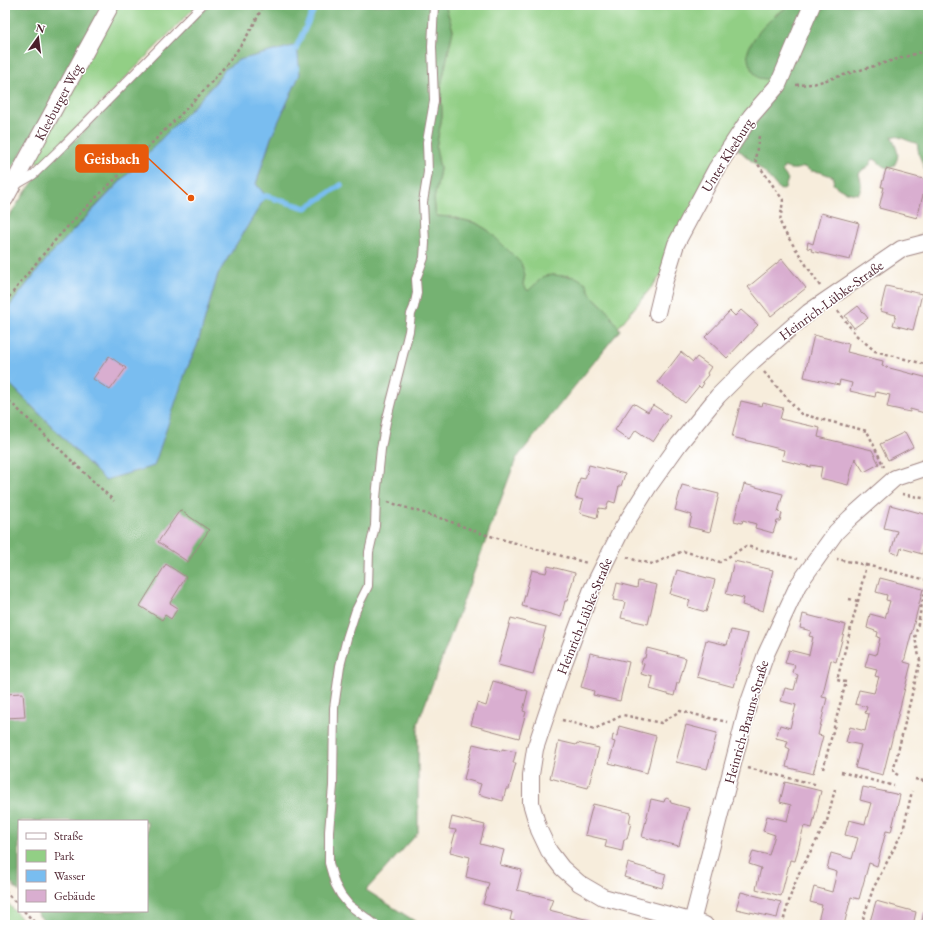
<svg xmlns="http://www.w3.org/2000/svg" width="933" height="930" viewBox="0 0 933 930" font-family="'EB Garamond',serif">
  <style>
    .green { fill: #92cf85; stroke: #6e7758 }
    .forest { fill: #75b272; stroke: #60684e }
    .water { fill: #79bdf0; stroke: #626e8e }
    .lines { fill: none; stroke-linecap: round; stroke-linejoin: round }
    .stream { stroke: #79bdf0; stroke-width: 5.5 }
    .building { fill: #d9aed0 }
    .service-casing { stroke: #a08684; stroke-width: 10 }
    .minor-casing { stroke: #a08684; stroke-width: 18 }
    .path { stroke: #a08684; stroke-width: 2.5; stroke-dasharray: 3 3; stroke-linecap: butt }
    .service { stroke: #fff; stroke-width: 8 }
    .minor { stroke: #fff; stroke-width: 16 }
    .labels { text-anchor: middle; stroke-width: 3; stroke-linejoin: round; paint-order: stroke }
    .street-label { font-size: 14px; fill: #4a1f2b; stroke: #fff }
    .leader { fill: none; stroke: #e8590c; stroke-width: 1.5 }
    .callout-dot { fill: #e8590c; stroke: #fff; stroke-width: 1.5 }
    .callout { fill: #e8590c; stroke: #e8590c; stroke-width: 1.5 }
    .callout-label { font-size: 15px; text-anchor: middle; font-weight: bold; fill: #fff }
  </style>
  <rect width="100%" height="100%" fill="#fff"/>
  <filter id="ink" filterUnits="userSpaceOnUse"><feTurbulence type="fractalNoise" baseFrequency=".025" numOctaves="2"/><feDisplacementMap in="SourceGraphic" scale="8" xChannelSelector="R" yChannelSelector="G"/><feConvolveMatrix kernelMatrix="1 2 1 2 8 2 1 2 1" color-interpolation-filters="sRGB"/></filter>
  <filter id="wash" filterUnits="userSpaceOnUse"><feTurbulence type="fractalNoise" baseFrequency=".012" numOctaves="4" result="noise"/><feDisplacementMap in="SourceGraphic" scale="16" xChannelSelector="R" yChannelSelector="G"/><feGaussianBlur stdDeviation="0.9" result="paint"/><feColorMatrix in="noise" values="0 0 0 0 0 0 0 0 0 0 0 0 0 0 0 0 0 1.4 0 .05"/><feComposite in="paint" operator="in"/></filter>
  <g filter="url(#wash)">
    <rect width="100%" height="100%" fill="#f7eddc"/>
    <g class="green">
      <path d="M116,5h81l-155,158h-5l-2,-4z"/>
      <path d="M445,5h343v2l-12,7 -3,66 -109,192 -47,57 -10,-19 -16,-15 -5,-12 -18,-8 -6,2 -9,-2 -25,16 -5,-7 2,-9 -4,-12 -32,-32 -13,-8 -25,-6 -15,-1 -2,-17 3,-13 3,-17 -4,-21 6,-32 -1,-30 12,-56z"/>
      <path d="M5,900l22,25h-22z"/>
    </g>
    <g class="forest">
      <path d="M5,5h98l-61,114 -37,61z"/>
      <path d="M207,5h238l8,25 -12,56 1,30 -6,32 4,21 -3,17 -3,13 2,17 15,1 25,6 13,8 32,32 4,12 -2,9 5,7 16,-15 9,-1 23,2 10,6 5,12 16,15 13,20 -104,129 -98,264v110l-52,57 55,35h-374l-12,-14h112v-90h-128v71l-14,-16v-497l100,101 81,-109 11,-26 21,-71 47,-78 -9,-12 15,-46 -47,-68c-20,29 -47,52 -71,78 -52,52 -104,105 -148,164v-90l19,-28 23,-30 29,-25z"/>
      <path d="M788,5h140v172l-9,-22 -2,-12c-9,-1 -16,-7 -25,-7 4,14 10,18 1,31 -10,3 -12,-4 -19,-8l-3,2 -2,5 -7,4 -3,4c2,7 4,14 -1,20 -10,-1 -17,-3 -25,-10l1,-7 -14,-5 -9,-1 -7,-4c-8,3 -13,3 -20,0l-2,4 6,8 -3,9 -5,2 -16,-18 -32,-28 40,-64 -14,-2c-6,-7 -12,-17 -10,-27 5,-17 26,-36 40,-44z"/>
    </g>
    <path class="water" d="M297,45l3,29 -29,64 -15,46 10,12 -48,78 -21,72 -11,25 -32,95 -49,14 -100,-101v-67l44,-56 118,-123 26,-26 23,-25 8,-12 15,-10z"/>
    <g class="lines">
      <g class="stream">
        <path d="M295,50l21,-45"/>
        <path d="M259,198l7,-2 40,12 35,-23"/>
      </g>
    </g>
    <g id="blocks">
      <g class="building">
        <path d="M886,169l41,11 -10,38 -38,-10 5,-21h-3z"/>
        <path d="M821,213l38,10 -9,37 -39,-9 1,-2 -5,-1 1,-6 5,2z"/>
        <path d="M782,259l24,29 -35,28 -23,-29z"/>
        <path d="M886,286l36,8 -9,36 -20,-5 3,-10 -16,-4z"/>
        <path d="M858,306l10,12 -14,10 -9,-12z"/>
        <path d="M741,310l17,15 -31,33 -22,-21 25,-26 5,5z"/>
        <path d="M814,335l35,9 -2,8 36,9 -1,5 46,12v36l-18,-5v3l-23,-5 3,-12 -14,-3 -1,5 -25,-6 2,-8 -12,-3 -1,5 -35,-8z"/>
        <path d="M681,352l12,10 4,-5 14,10 -4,6 1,2 -6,7 2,1 -3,5 -2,-2 -14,17 -27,-21z"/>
        <path d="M109,356l17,12 -16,22 -17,-11z"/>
        <path d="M741,401l21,5 1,-3 20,5 -3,11 40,9 -2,9 54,13 7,14 -15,8 -9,-14 -7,27 -28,-7 2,-11 -11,-2v2l-29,-7 2,-10 -52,-13z"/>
        <path d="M633,403l15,9 5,-7 17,11 -17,26 -17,-12 -7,10 -14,-10z"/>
        <path d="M905,432l8,15 -25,13 -8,-16z"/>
        <path d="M589,465l36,9 -4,12h-2l-4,17 -6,-2 -3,8 -7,-1 -2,10 -17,-5 3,-13 -8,-2 5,-20 5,1z"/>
        <path d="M744,484l39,10 -5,18 4,1 -2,8h-3l-4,12 -18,-5 1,-4 -13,-4 -1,3 -8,-2z"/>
        <path d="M682,485l37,9 -9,38 -21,-5 3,-12 -17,-5z"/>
        <path d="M890,505l38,10v18l-6,21 -21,-6 -2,7 -8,-3 6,-21 -13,-3z"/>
        <path d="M180,510l29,20 -21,32 -30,-20z"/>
        <path d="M734,561l39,9 -10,41 -21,-6 2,-7 -18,-4z"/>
        <path d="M166,564l20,13 -16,26 8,5 -7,11 -6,-4 -3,5 -22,-14z"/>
        <path d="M548,566l27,7 -8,28h-2l-4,16 -39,-11 10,-36 14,3z"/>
        <path d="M677,570l38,10 -9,32 -18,-5 2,-7 -20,-6z"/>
        <path d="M880,578l43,11 -19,73 7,2 -28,111 -28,-7 6,-23 -15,-3 4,-15 15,4 4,-17 -4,-1 2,-6 -12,-3 4,-14 15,3 5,-16 -4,-1 2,-6 -12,-3 4,-14 7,2 4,-17 -3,-1 1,-5 -11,-4 3,-14 15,4 5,-17 -4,-1 1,-5 -11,-3z"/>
        <path d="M638,581l19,4 -9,39 -27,-6 4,-16 -12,-2 4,-17 20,5z"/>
        <path d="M803,614l43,11 -10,37 -5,-2 -9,37 5,1 -9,37 5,1 -10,38 -27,-7 4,-18 -4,-2 2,-6 -12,-3 4,-13 10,3 6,-23 -15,-4 4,-13 9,2 4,-15 -5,-2 2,-8 -10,-2 4,-13 20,5 4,-18 -4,-1 2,-5 -11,-3z"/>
        <path d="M511,618l35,9 -13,47 -35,-9z"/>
        <path d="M731,630l17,4 -14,53 -37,-10 9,-37 21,5z"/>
        <path d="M647,648l39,10 -7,25h-2l-3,13 -24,-7 3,-12 -12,-3 3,-10 -3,-1 2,-5h2z"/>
        <path d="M590,653l39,9 -9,39 -27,-6 1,-4 -13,-4z"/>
        <path d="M493,681l35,10 -5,20 3,1 -7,26 -48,-13 6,-22 9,3z"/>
        <path d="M23,693l2,24 -20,1v-24z"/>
        <path d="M686,725l31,8 -10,36 -31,-7z"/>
        <path d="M619,726l37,10 -9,37 -38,-10 6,-21 -3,-1 1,-6 4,1z"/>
        <path d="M559,741l17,4 1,-2 22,5 -11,40 -38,-10z"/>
        <path d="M473,744l29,7v-2l14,3 -3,11h3l-7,26h-3l-3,12 -25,-7 3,-10 -17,-5z"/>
        <path d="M785,782l36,9 -9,37 -8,-2 -9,35 -5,-1 -9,36 -25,-7 5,-21 -12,-4 4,-13 16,4 6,-20 -12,-4 4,-15 20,5 4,-16 -11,-3z"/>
        <path d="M863,787l37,8 -9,37 -5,-1 -9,35 -8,-3 -10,36 -8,-2 -7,28h-27l5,-20 -12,-3 4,-15 18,5 5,-20 -10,-3 4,-16 21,6 6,-21 -13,-3 4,-15 16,4 6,-21 -11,-3z"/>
        <path d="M667,798l3,2 1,3 18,5 -10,38 -37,-9 9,-38 13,3 1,-3z"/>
        <path d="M593,804l38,9 -2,10h2l-4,16h-3l-2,12 -17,-4 2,-7 -22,-5z"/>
        <path d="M452,817l33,8 -5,19 24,6 -4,15 22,5 -5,20 36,9 -4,11 40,10 -1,5h-57l-21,-5 2,-8 -29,-8 6,-21 -23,-6 4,-20 -20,-5 6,-22 -7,-1z"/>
        <path d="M628,863l38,11 -4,14 -38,-11z"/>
        <path d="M741,892l40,10 -4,16 -41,-9z"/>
        <path d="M876,901l40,11 -3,13h-44z"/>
        <path d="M924,912l4,1v12h-7z"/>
      </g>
    </g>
  </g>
  <g filter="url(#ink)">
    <use href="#blocks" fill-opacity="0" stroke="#a08684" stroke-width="1"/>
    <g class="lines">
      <defs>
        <g id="service">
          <path d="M16,185l17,-10 30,-29 139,-141"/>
          <path d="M376,925l-27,-20 -8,-10 -6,-11 -6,-21v-32l4,-45 1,-78 6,-42 7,-28 9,-28 12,-24 1,-34 6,-26 1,-28 5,-49 5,-27 23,-91 2,-17 3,-7 3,-14 -1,-14 8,-21 1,-15 -2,-41 5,-30 -1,-30 7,-41 -2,-54 2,-42"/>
        </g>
        <g id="minor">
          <path d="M5,199l106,-194"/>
          <path d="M657,313l8,-33 11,-36 40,-75 35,-53 27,-31 34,-80"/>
          <path d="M692,922l57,-220 17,-48 32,-69 38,-53 14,-14 45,-40 33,-11"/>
          <path d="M705,925l-102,-28 -24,-14 -17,-15 -13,-17 -10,-21 -8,-27v-28l4,-26 26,-78 31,-82 30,-60 27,-43 30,-42 39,-48 35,-35 56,-49 92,-63 27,-7"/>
        </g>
      </defs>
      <use href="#service" class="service-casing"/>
      <use href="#minor" class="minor-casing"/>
      <g class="path">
        <path d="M796,85l17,-1 115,-34"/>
        <path d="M759,136l-4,24 28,40 -3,22 4,9 36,55"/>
        <path d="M5,302c18,-22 35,-45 54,-66 27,-30 57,-57 86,-86 42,-43 95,-89 118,-145"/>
        <path d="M838,311l18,24 19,16 53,14"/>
        <path d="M764,372l37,42 66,17 17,36"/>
        <path d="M5,397l109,104"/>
        <path d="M902,494l26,5"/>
        <path d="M388,502l58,18 37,14 104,29"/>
        <path d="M627,557l8,3 18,4 30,-13 37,11 26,-16 51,13"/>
        <path d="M866,565l61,15"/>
        <path d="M849,599l9,2"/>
        <path d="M562,720l33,9 28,-14 38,8 19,-12 47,11"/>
        <path d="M748,768l70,17"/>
        <path d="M823,769l23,-87 -9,-2 21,-79 8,-36 -29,-6"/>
        <path d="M841,772l53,14"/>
        <path d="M898,775l-5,-3 27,-111 -5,-23 13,-63"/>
        <path d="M915,779l13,3"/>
        <path d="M5,891l14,15"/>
        <path d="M24,911l13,14"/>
        <path d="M782,925l10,-34 7,-18 28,-52 8,-32"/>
        <path d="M861,925l12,-36 30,-58 9,-40"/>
      </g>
      <use href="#service" class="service"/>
      <use href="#minor" class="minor"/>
    </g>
  </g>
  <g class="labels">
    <g class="street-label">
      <text transform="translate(58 102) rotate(-62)" y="5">Kleeburger Weg</text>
      <text transform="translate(727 155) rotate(-58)" y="5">Unter Kleeburg</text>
      <text transform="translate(831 300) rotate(-36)" y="5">Heinrich-Lübke-Straße</text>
      <text transform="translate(584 616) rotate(-68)" y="5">Heinrich-Lübke-Straße</text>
      <text transform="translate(746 722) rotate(-74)" y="5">Heinrich-Brauns-Straße</text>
    </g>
  </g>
  <path class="leader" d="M191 198L148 158"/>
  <circle class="callout-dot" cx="191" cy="198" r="4"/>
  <rect class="callout" x="76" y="145" width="72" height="27" rx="4"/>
  <g class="callout-label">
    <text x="112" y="164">Geisbach</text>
  </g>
  <rect width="933" height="930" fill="none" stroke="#fff" stroke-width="20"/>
  <rect x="18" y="820" width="130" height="92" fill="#ffffff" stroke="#b7a5aa"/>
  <rect x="26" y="833" width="20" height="6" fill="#ffffff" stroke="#b7a5aa"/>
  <text x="54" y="840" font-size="12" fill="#4a1f2b">Straße</text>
  <rect x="26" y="850" width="20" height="12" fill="#92cf85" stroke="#b7a5aa"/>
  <text x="54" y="860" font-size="12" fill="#4a1f2b">Park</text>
  <rect x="26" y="870" width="20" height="12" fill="#79bdf0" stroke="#b7a5aa"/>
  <text x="54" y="880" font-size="12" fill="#4a1f2b">Wasser</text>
  <rect x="26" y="890" width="20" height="12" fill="#d9aed0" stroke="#b7a5aa"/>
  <text x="54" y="900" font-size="12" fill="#4a1f2b">Gebäude</text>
  <g transform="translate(38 38) rotate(14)" stroke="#ffffff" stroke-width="3" paint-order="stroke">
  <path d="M0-3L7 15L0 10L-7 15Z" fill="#4a1f2b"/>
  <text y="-6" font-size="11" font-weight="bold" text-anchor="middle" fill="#4a1f2b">N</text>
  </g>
</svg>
